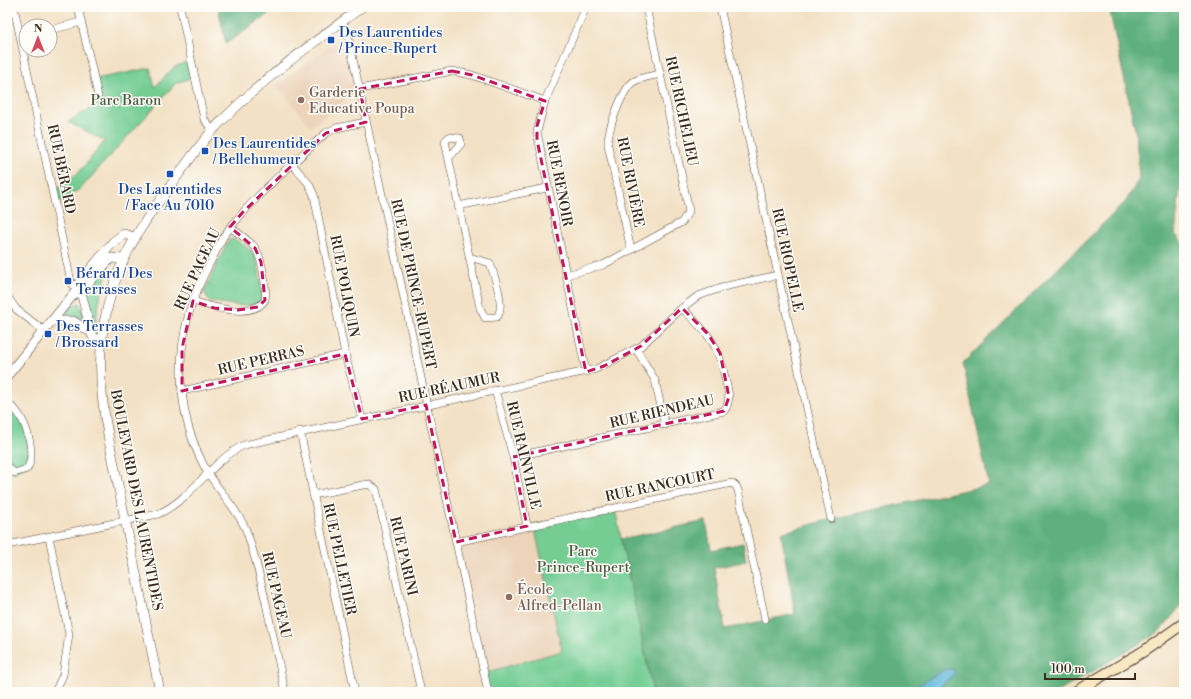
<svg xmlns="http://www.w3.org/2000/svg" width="1191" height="699" viewBox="0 0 1191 699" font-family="'Libre Bodoni',serif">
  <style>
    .built { fill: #ecd3b9 }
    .green { fill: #74cd94; stroke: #587c59 }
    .forest { fill: #5fb07e; stroke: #4d6d4e }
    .water { fill: #60b7dd; stroke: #4e707e }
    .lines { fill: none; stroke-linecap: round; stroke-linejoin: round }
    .minor-casing { stroke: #574537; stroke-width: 8 }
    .tertiary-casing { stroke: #574537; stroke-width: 10 }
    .secondary-casing { stroke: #574537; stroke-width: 12 }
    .minor { stroke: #fff; stroke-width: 7 }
    .tertiary { stroke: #fff; stroke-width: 9 }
    .secondary { stroke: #f8e8c3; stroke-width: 10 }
    .marked { fill: none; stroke: #c2185b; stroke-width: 3; stroke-dasharray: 8 5; stroke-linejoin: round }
    .transit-dot { fill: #1a4fb4; stroke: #fdfcf7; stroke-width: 1.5 }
    .education-dot { fill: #8d6e63; stroke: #fdfcf7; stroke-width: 1.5 }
    .labels { text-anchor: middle; stroke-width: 3; stroke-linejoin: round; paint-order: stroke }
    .transit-label { font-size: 14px; fill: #164399; stroke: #fdfcf7; text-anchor: start }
    .education-label { font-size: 14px; fill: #785e54; stroke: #fdfcf7; text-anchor: start }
    .park-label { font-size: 14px; fill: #4c5b41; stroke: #fdfcf7 }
    .street-label { font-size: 14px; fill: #3b2a1e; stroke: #fdfcf7 }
  </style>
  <rect width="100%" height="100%" fill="#fdfcf7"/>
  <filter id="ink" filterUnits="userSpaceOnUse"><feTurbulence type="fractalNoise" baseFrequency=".025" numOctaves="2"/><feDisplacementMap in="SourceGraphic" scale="8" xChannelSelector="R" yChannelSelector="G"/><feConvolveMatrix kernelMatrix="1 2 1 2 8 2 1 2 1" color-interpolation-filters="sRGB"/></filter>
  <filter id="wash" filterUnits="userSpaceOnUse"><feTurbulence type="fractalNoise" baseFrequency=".012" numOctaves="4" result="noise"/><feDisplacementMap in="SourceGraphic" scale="16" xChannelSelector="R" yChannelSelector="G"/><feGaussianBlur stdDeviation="0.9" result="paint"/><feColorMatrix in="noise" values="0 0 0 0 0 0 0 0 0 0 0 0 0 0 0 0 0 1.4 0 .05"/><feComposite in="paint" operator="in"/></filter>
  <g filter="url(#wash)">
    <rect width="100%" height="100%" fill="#f3e1c5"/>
    <g class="built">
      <path d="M338,40l16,53 -43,34 -35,-42z"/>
      <path d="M534,525l28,126 -78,22 -28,-131z"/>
    </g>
    <g class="green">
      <path d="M189,61l3,17 -16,5 -95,105 -24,16 -3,-13 25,-19 26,-31 -37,-19 31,-19 -3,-24 54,-11 5,19 19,-20z"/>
      <path d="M234,239c6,4 18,11 21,17 3,7 10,40 5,45 -9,9 -40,2 -51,0l-5,-9 22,-47 3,-5z"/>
      <path d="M111,261l-10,31 -6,35 -10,-33 4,-7z"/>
      <path d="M79,303l5,13 -1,2 -16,-3v-3l6,-8z"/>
      <path d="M7,403l17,20 7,40 -17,10 -7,-7z"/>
      <path d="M615,509l38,183h-165l-4,-19 78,-22 -28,-126z"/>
    </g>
    <g class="forest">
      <path d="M218,7h60l-52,37z"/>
      <path d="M1109,7h75v171l-3,1 -6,55 9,10v358l-25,30 -101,60h-123l19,-18 -3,-5 -7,1 -37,22h-254l-32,-153 85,-18 5,29 32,-7 3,18 -32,7 11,61 70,-15 -14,-81 50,-14 158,-34 -26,-122 163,-162 13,-22 -3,-45z"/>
    </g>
    <path class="water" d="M951,669l3,1v4l-19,18h-28l37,-22z"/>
  </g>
  <g filter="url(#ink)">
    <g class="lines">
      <defs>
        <g id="minor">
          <path d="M14,7l57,275 6,8"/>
          <path d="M78,7l20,89"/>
          <path d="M180,7l24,112 9,12"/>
          <path d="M720,7l111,512"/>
          <path d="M342,23l5,8c48,221 94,441 141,661"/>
          <path d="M50,30l31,-8"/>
          <path d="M360,89l92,-18 20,4 73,26"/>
          <path d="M449,158l12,-14 -1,-6 -11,-1 -4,4 35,167 5,10 12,-1c9,-10 -3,-42 -7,-54l-21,-6"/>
          <path d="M292,164l17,20 5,11 31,159 17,65"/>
          <path d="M458,206l89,-18"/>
          <path d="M631,250l-23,-105c-1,-14 14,-55 25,-63 8,-5 19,-6 28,-8"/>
          <path d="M566,275l37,-10 79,-43 7,-11 -43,-204"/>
          <path d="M7,296l9,13 28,22"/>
          <path d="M193,301c18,6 60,18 72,-1 2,-12 -3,-43 -10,-52 -6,-8 -17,-15 -25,-21"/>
          <path d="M636,349l19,31 10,45"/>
          <path d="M586,372l-49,-240 8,-31 41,-94"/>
          <path d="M495,390l18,67 14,69"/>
          <path d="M182,391l163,-37"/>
          <path d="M7,403c4,3 8,6 11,10 10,14 18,42 9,56l-13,4 -7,-7"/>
          <path d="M300,431l55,261"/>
          <path d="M513,457l211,-46c7,-10 5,-17 2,-29 -8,-40 -16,-46 -44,-74"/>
          <path d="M313,495l55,-11 8,5 45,203"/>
          <path d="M49,537l20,97 -6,41 -8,17"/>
          <path d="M456,542l276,-59 4,3 2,4 27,129"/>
          <path d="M7,545l151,-31c34,-15 53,-53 86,-69l352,-76 45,-23 41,-38 16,-12 29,-10 51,-11"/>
          <path d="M285,692c-6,-30 -13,-59 -19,-89 -6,-25 -11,-49 -20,-73 -10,-24 -31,-42 -43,-66 -23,-45 -28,-98 -15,-147 7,-28 23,-55 35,-80 29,-39 67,-71 103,-104l10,-5 30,-6"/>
        </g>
        <g id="tertiary">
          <path d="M77,290l7,-3 27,-29 12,1"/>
          <path d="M77,290l5,6 10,39 3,4 7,1"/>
          <path d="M52,321h21l18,11"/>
          <path d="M7,376l70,-86 2,-7 35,-42 10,-7 10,3"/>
          <path d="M160,692l-51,-252c-8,-39 -12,-78 -5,-117 10,-54 32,-92 65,-135 14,-20 28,-40 44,-58 44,-47 98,-86 149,-123"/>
        </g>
        <path id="secondary" d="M1075,692l69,-41 40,-28"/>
      </defs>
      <use href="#minor" class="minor-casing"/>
      <use href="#tertiary" class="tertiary-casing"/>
      <use href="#secondary" class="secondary-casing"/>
      <use href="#minor" class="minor"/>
      <use href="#tertiary" class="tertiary"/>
      <use href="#secondary" class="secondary"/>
    </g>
  </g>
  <path class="marked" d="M452,71l20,4 73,26 -8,25v14l49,232 18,-6 37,-20 41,-38 26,26 12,19 9,44 -5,14 -211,46 14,69 -71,16 -30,-137 -64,14 -17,-65 -163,37v-43l11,-47 21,7 24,2 20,-3 7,-7 -4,-38 -6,-14 -25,-21 13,-15 83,-79 40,-11 -6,-33z"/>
  <g class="transit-dot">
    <rect x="327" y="36" width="8" height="8" rx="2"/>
    <rect x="201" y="147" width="8" height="8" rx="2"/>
    <rect x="166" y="170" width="8" height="8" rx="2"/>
    <rect x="64" y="277" width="8" height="8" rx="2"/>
    <rect x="44" y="330" width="8" height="8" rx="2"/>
  </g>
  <g class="education-dot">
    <circle cx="301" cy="100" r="4"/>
    <circle cx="509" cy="597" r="4"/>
  </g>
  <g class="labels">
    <g class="transit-label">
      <text x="339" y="37">Des Laurentides<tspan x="339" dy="16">/ Prince-Rupert</tspan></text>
      <text x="213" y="148">Des Laurentides<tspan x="213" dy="16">/ Bellehumeur</tspan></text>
      <text x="170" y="194" text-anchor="middle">Des Laurentides<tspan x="170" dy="16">/ Face Au 7010</tspan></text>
      <text x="76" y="278">Bérard / Des<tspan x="76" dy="16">Terrasses</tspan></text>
      <text x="56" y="331">Des Terrasses<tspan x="56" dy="16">/ Brossard</tspan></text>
    </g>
    <g class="education-label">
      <text x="309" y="97">Garderie<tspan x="309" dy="16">Educative Poupa</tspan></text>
      <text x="517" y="594">École<tspan x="517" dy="16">Alfred-Pellan</tspan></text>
    </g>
    <g class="park-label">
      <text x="126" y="105">Parc Baron</text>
      <text x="583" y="556">Parc<tspan x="583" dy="16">Prince-Rupert</tspan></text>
    </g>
    <g class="street-label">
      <text transform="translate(682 111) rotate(78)" y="5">RUE RICHELIEU</text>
      <text transform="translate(62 169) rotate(78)" y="5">RUE BÉRARD</text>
      <text transform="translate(631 182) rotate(79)" y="5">RUE RIVIÈRE</text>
      <text transform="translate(560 183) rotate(79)" y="5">RUE RENOIR</text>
      <text transform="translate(788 260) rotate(78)" y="5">RUE RIOPELLE</text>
      <text transform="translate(197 269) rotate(-65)" y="5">RUE PAGEAU</text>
      <text transform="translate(414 284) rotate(78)" y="5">RUE DE PRINCE-RUPERT</text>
      <text transform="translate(345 286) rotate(79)" y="5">RUE POLIQUIN</text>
      <text transform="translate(261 360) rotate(-13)" y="5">RUE PERRAS</text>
      <text transform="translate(449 387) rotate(-12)" y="5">RUE RÉAUMUR</text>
      <text transform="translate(662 411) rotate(-13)" y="5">RUE RIENDEAU</text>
      <text transform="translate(524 455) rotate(77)" y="5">RUE RAINVILLE</text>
      <text transform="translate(660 485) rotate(-12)" y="5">RUE RANCOURT</text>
      <text transform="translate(137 500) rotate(79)" y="5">BOULEVARD DES LAURENTIDES</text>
      <text transform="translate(404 556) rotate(77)" y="5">RUE PARINI</text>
      <text transform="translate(340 559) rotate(78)" y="5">RUE PELLETIER</text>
      <text transform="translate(277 595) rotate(77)" y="5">RUE PAGEAU</text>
    </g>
  </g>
  <rect width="1191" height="699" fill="none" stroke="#fdfcf7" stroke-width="24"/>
  <g transform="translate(38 38)"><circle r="19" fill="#fdfcf7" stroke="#afa8a0"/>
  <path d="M0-3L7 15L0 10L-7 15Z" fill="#d1495b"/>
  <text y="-6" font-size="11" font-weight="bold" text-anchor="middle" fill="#3b2a1e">N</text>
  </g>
  <path d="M1045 673v6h90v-6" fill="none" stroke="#3b2a1e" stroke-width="2"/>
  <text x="1051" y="673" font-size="12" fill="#3b2a1e" stroke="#fdfcf7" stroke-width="3" paint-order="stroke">100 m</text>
</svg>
